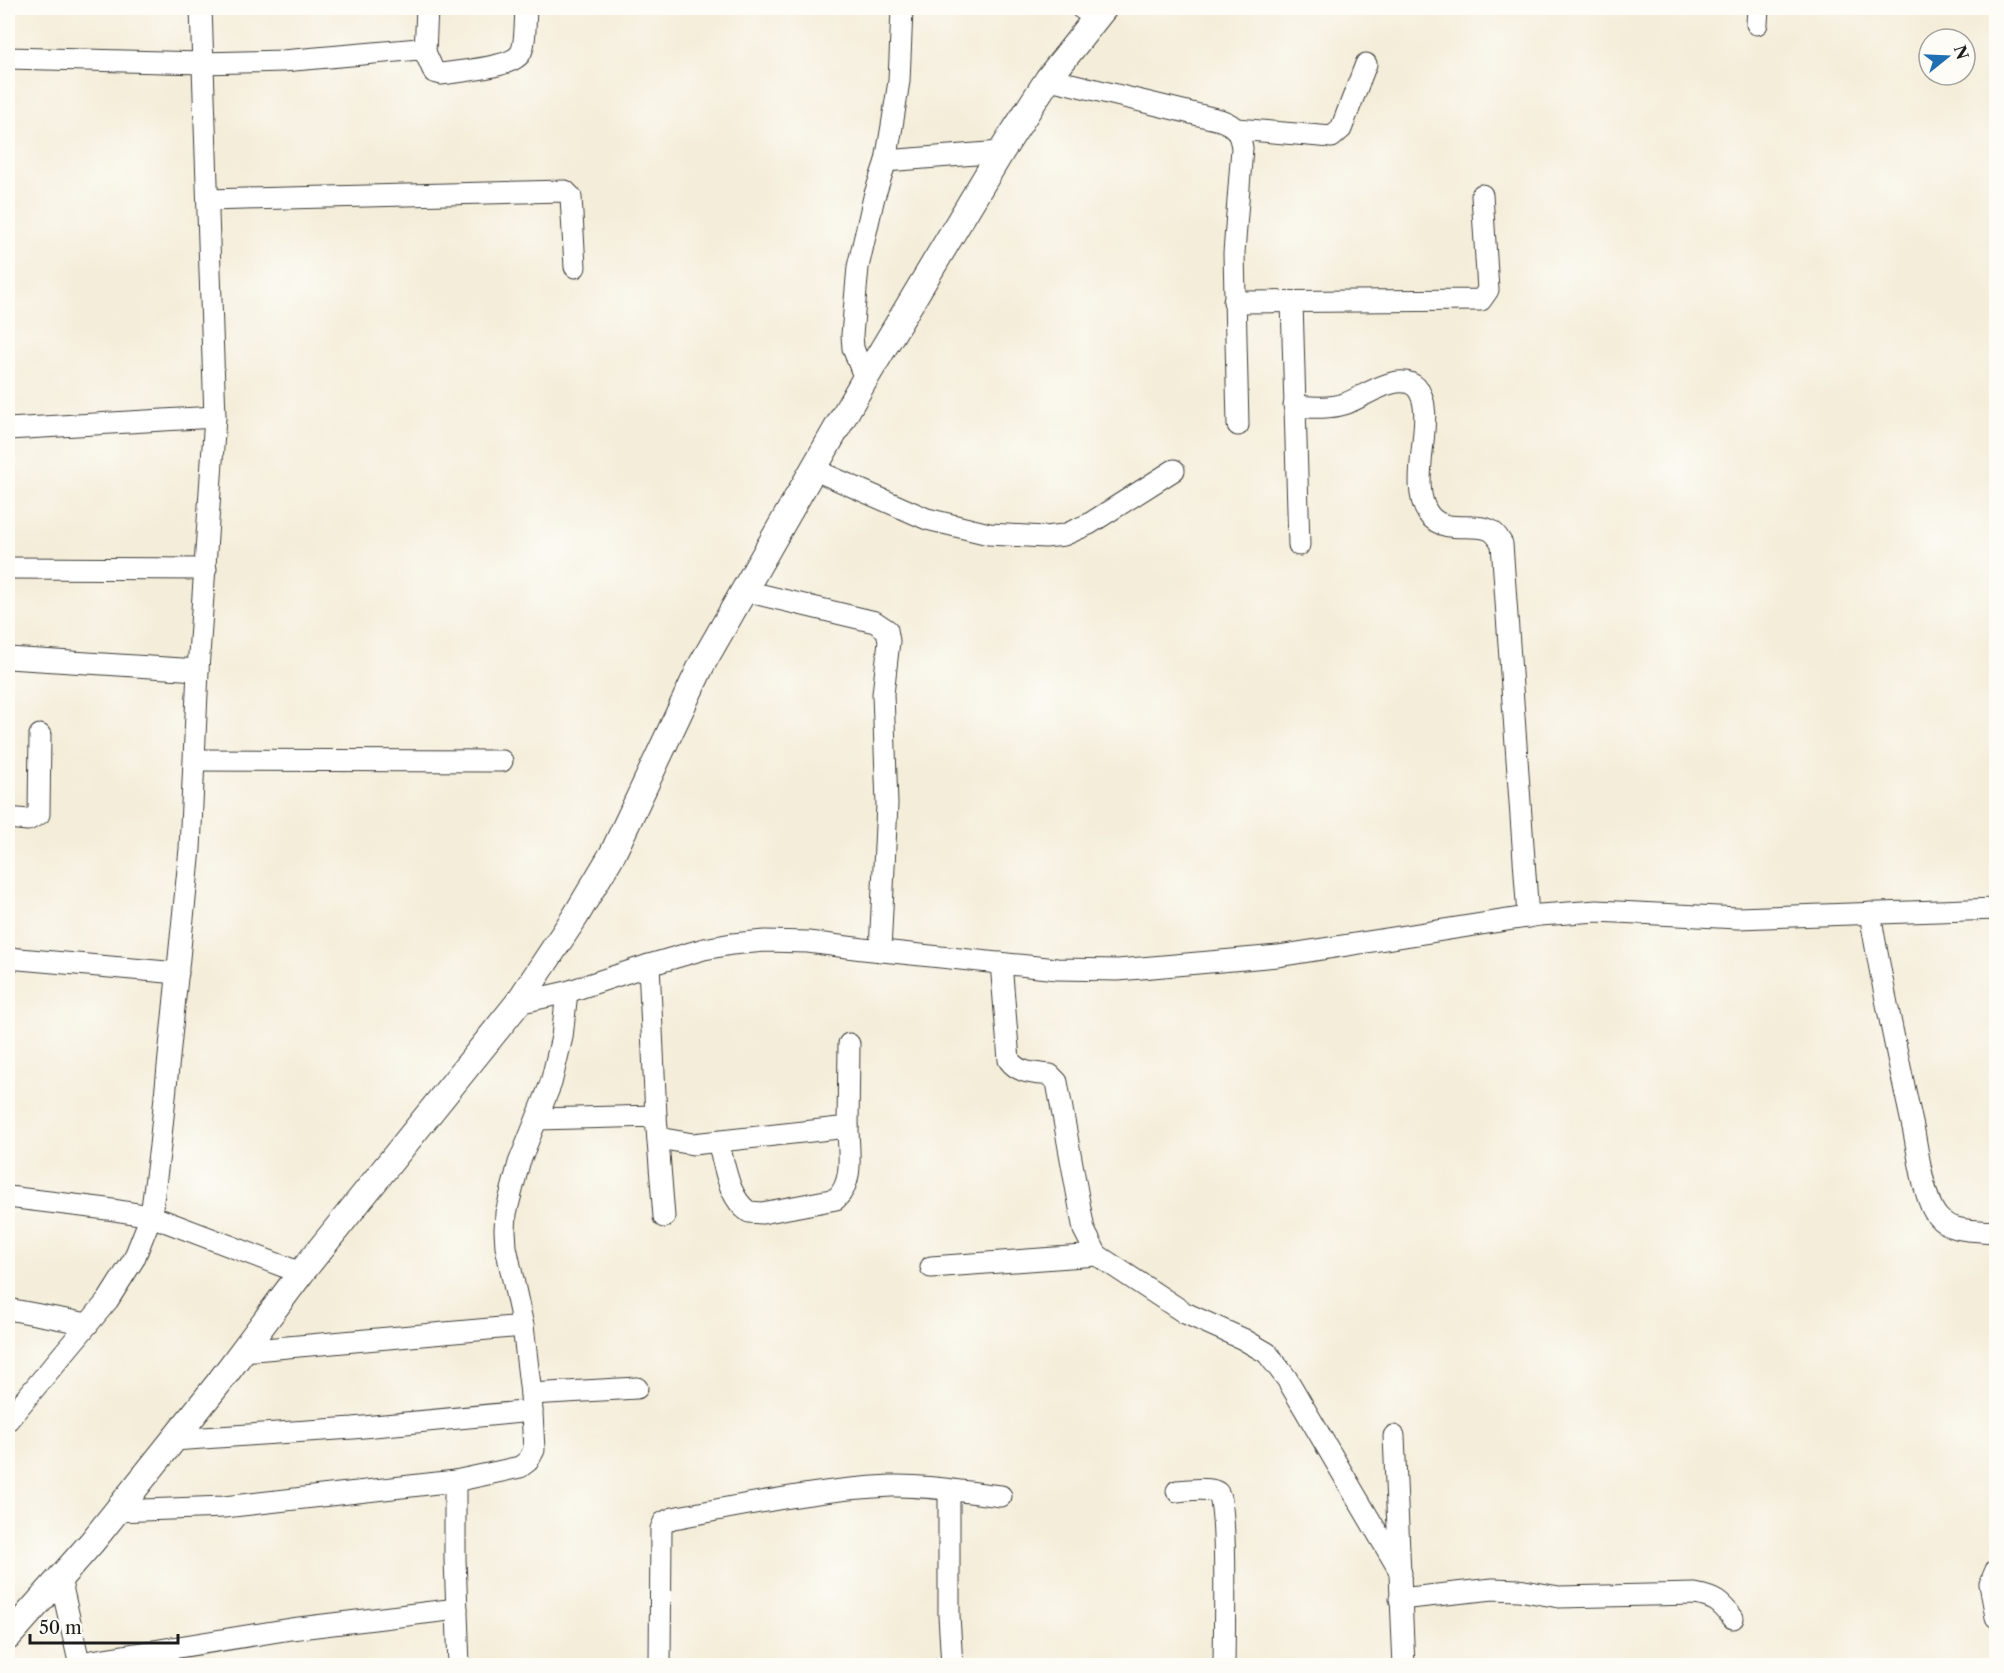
<svg xmlns="http://www.w3.org/2000/svg" width="2004" height="1673" viewBox="0 0 2004 1673" font-family="'Libre Caslon Text',serif">
  <style>
    .lines { fill: none; stroke-linecap: round; stroke-linejoin: round }
    .minor-casing { stroke: #3c3b38; stroke-width: 23 }
    .tertiary-casing { stroke: #3c3b38; stroke-width: 28 }
    .minor { stroke: #fff; stroke-width: 21 }
    .tertiary { stroke: #fff; stroke-width: 26 }
  </style>
  <rect width="100%" height="100%" fill="#fdfcf7"/>
  <filter id="ink" filterUnits="userSpaceOnUse"><feTurbulence type="fractalNoise" baseFrequency=".0167" numOctaves="2"/><feDisplacementMap in="SourceGraphic" scale="12" xChannelSelector="R" yChannelSelector="G"/><feConvolveMatrix kernelMatrix="1 2 1 2 8 2 1 2 1" color-interpolation-filters="sRGB"/></filter>
  <filter id="wash" filterUnits="userSpaceOnUse"><feTurbulence type="fractalNoise" baseFrequency=".008" numOctaves="4" result="noise"/><feDisplacementMap in="SourceGraphic" scale="24" xChannelSelector="R" yChannelSelector="G"/><feGaussianBlur stdDeviation="1.35" result="paint"/><feColorMatrix in="noise" values="0 0 0 0 0 0 0 0 0 0 0 0 0 0 0 0 0 1.4 0 .05"/><feComposite in="paint" operator="in"/></filter>
  <g filter="url(#wash)">
    <rect width="100%" height="100%" fill="#f4edd9"/>
  </g>
  <g filter="url(#ink)">
    <g class="lines">
      <defs>
        <g id="minor">
          <path d="M1081,8l15,10"/>
          <path d="M1757,24l1,-16"/>
          <path d="M425,52l2,-44"/>
          <path d="M8,58l194,5 81,-2 136,-12 6,3 9,20 8,2c17,-3 68,-6 78,-20 6,-8 5,-35 6,-46"/>
          <path d="M1050,79l170,41c15,5 20,12 22,28l-8,105 4,172"/>
          <path d="M1237,129l95,8 9,-8 25,-65"/>
          <path d="M886,161l115,-9"/>
          <path d="M208,200l357,-9 6,6 4,70"/>
          <path d="M1234,302l247,-2 7,-10 -6,-95"/>
          <path d="M1292,302l7,243"/>
          <path d="M865,379l-12,-31 -1,-13 6,-68 16,-70 12,-36 6,-35 7,-45 3,-71"/>
          <path d="M1294,406c17,1 34,3 50,-2 17,-5 54,-34 72,-17 24,25 -12,98 14,129 16,18 41,6 60,14 6,3 9,9 12,14l26,373"/>
          <path d="M8,429l207,-12"/>
          <path d="M815,470l112,49 62,15 56,3 19,-2 25,-11 85,-54"/>
          <path d="M8,568l198,1"/>
          <path d="M745,591l130,31 12,8 2,11 -6,53 4,110 -7,147"/>
          <path d="M8,658l190,12"/>
          <path d="M195,760l307,1"/>
          <path d="M8,818l20,2 11,-6 1,-79"/>
          <path d="M1870,913c12,73 28,146 44,219 4,21 10,68 23,84 13,17 40,14 59,16"/>
          <path d="M8,958l170,15"/>
          <path d="M1001,963l8,97c10,14 26,13 41,15l7,7 27,148 13,25 88,58 58,26 24,14 20,26 114,194"/>
          <path d="M649,965l7,151"/>
          <path d="M518,1003l49,-11 82,-27 55,-16 28,-5 33,-3 43,1 55,7 194,20 61,1 160,-14 216,-34 46,-7 57,-4 141,7 258,-9"/>
          <path d="M537,1119l119,-3 8,101"/>
          <path d="M658,1138l35,6 155,-17 1,-83"/>
          <path d="M718,1142c7,23 10,56 31,70l13,1 74,-14c19,-18 12,-48 12,-72"/>
          <path d="M8,1197l99,12 44,7 150,57"/>
          <path d="M931,1267l166,-12"/>
          <path d="M8,1309l80,15"/>
          <path d="M243,1351l280,-25"/>
          <path d="M531,1394l106,-6"/>
          <path d="M8,1420l100,-120 26,-41 17,-43 9,-70 30,-297 8,-179 17,-253 -14,-409"/>
          <path d="M1394,1436l10,230"/>
          <path d="M173,1440l180,-12 179,-17"/>
          <path d="M949,1490v125l3,51"/>
          <path d="M1177,1491c9,-1 36,-4 41,2 10,9 6,150 6,173"/>
          <path d="M116,1511l108,-4 231,-26"/>
          <path d="M1996,1570l-6,14 6,33"/>
          <path d="M60,1578l20,88"/>
          <path d="M1400,1599l93,-10 26,1 40,7 136,-3c21,4 25,8 38,24"/>
          <path d="M79,1663l212,-34 166,-20"/>
          <path d="M459,1666l-4,-107v-78l65,-14 8,-6 6,-11 -3,-56 -8,-68 -17,-79 -1,-17 1,-17 13,-50 32,-80 11,-46 5,-45"/>
          <path d="M660,1666l1,-137 3,-7 9,-4c72,-13 146,-29 218,-32 37,-1 74,6 110,10"/>
        </g>
        <path id="tertiary" d="M8,1637l84,-95 126,-158 83,-111 217,-270 57,-86 38,-64 89,-189 163,-285 136,-227 47,-73 56,-71"/>
      </defs>
      <use href="#minor" class="minor-casing"/>
      <use href="#tertiary" class="tertiary-casing"/>
      <use href="#minor" class="minor"/>
      <use href="#tertiary" class="tertiary"/>
    </g>
  </g>
  <rect width="2004" height="1673" fill="none" stroke="#fdfcf7" stroke-width="30"/>
  <g transform="translate(1947 57) rotate(72)"><circle r="28" fill="#fdfcf7" stroke="#a3a29f" stroke-width="1.5"/>
  <path d="M0-4.5L10 22L0 15L-10 22Z" fill="#1f6fb2"/>
  <text y="-9" font-size="16" font-weight="bold" text-anchor="middle" fill="#1c1c1c">N</text>
  </g>
  <path d="M30 1634v9h148v-9" fill="none" stroke="#1c1c1c" stroke-width="3"/>
  <text x="39" y="1634" font-size="18" fill="#1c1c1c" stroke="#fdfcf7" stroke-width="4.5" paint-order="stroke">50 m</text>
</svg>
